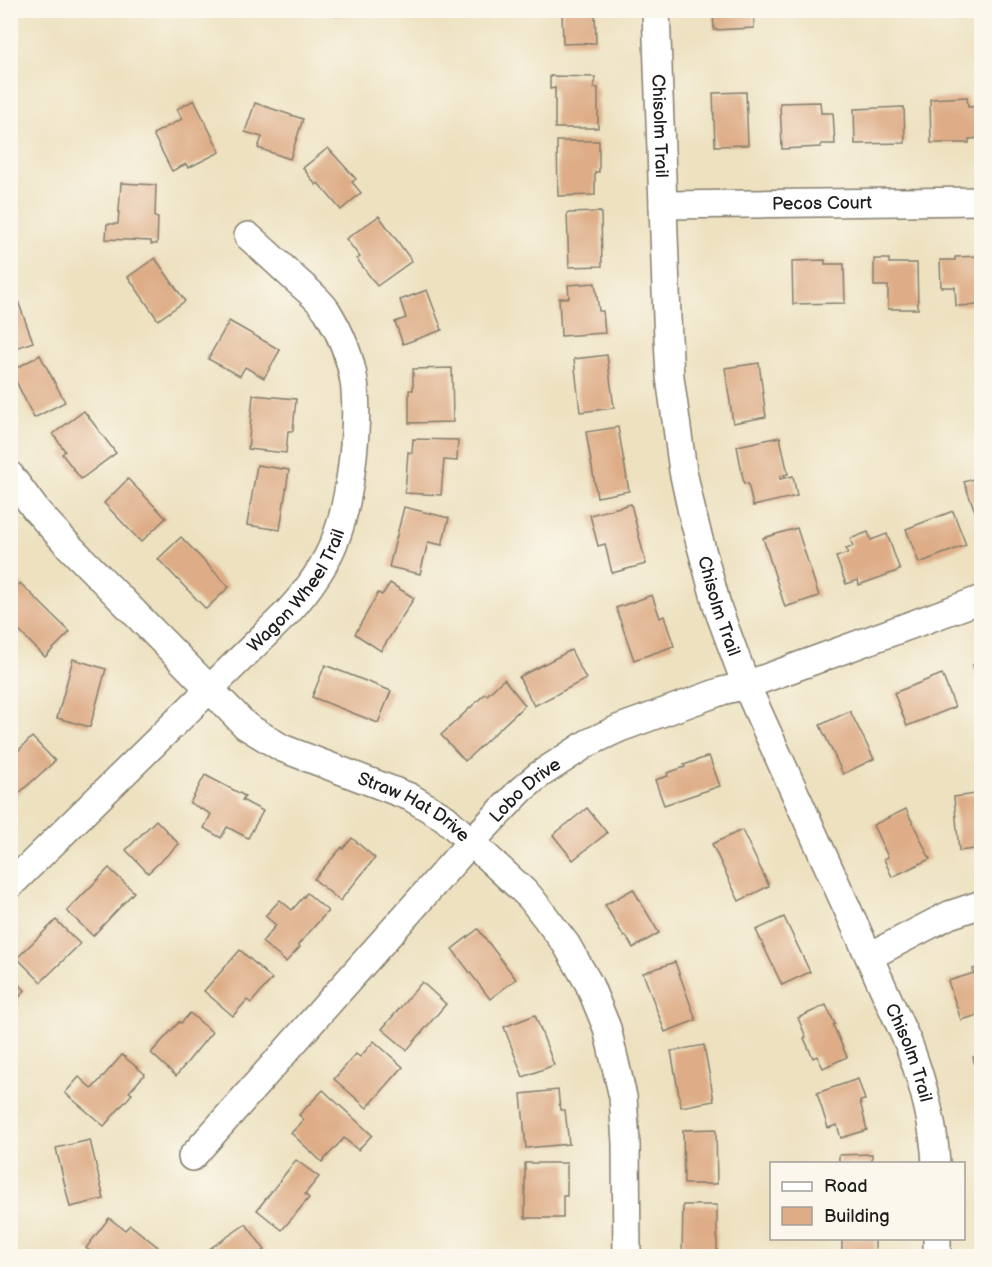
<svg xmlns="http://www.w3.org/2000/svg" width="992" height="1267" viewBox="0 0 992 1267" font-family="'Balsamiq Sans',sans-serif">
  <style>
    .building { fill: #dead87 }
    .lines { fill: none; stroke-linecap: round; stroke-linejoin: round }
    .minor-casing { stroke: #847e6e; stroke-width: 30 }
    .minor { stroke: #fff; stroke-width: 27 }
    .labels { text-anchor: middle; stroke-width: 4.5; stroke-linejoin: round; paint-order: stroke }
    .street-label { font-size: 18px; fill: #1c1c1c; stroke: #fbf7ec }
  </style>
  <rect width="100%" height="100%" fill="#fbf7ec"/>
  <filter id="ink" filterUnits="userSpaceOnUse"><feTurbulence type="fractalNoise" baseFrequency=".0167" numOctaves="2"/><feDisplacementMap in="SourceGraphic" scale="12" xChannelSelector="R" yChannelSelector="G"/><feConvolveMatrix kernelMatrix="1 2 1 2 8 2 1 2 1" color-interpolation-filters="sRGB"/></filter>
  <filter id="wash" filterUnits="userSpaceOnUse"><feTurbulence type="fractalNoise" baseFrequency=".008" numOctaves="4" result="noise"/><feDisplacementMap in="SourceGraphic" scale="24" xChannelSelector="R" yChannelSelector="G"/><feGaussianBlur stdDeviation="1.35" result="paint"/><feColorMatrix in="noise" values="0 0 0 0 0 0 0 0 0 0 0 0 0 0 0 0 0 1.4 0 .05"/><feComposite in="paint" operator="in"/></filter>
  <g filter="url(#wash)">
    <rect width="100%" height="100%" fill="#ede1c0"/>
    <g id="blocks">
      <g class="building">
        <path d="M335,10h23v2l-22,4z"/>
        <path d="M562,10h33l1,33 -33,1z"/>
        <path d="M713,10h41v18l-40,2z"/>
        <path d="M550,76l45,1 -1,11h4v40h-43v-40l-5,1z"/>
        <path d="M746,92l2,53 -33,1 -2,-53z"/>
        <path d="M967,97l1,10 13,-1 1,32 -13,1v4h-38l-1,-44z"/>
        <path d="M194,100l26,52 -32,16 -2,-4 -14,7 -19,-37 29,-15 -5,-10z"/>
        <path d="M820,102l1,11h12l2,31h-14v3l-39,2 -2,-46z"/>
        <path d="M255,103l48,16 -13,40 -32,-11 4,-11 -17,-5z"/>
        <path d="M904,107l1,36 -50,1 -1,-35z"/>
        <path d="M557,141h42v31h-4v23l-37,1z"/>
        <path d="M328,148l28,31 -4,3 9,11 -20,17 -23,-27 -2,2 -13,-17z"/>
        <path d="M121,183l35,2 -1,32 3,1 -1,26h-6v-3l-45,-2 1,-15h11z"/>
        <path d="M601,212l1,54 -33,1 -2,-54z"/>
        <path d="M379,216l33,45 -35,25 -20,-27 3,-2 -14,-18z"/>
        <path d="M982,256v49l-26,1 -1,-19h-14l-1,-27h15v-3z"/>
        <path d="M155,258l30,43 -27,19 -30,-43z"/>
        <path d="M874,259h15v4h28l1,46h-30v-23h-14z"/>
        <path d="M825,260v4h19l1,39 -52,1 -1,-43z"/>
        <path d="M595,283l4,28h4l2,22 -44,3 -2,-38h10l-1,-13z"/>
        <path d="M427,290l15,40 -39,14 -8,-22 11,-4 -6,-18z"/>
        <path d="M15,293l18,49 -23,8v-56z"/>
        <path d="M229,321l51,29 -16,28 -19,-11 -5,9 -32,-17z"/>
        <path d="M40,355l25,47 -31,16 -23,-47z"/>
        <path d="M607,355l7,53 -34,4 -6,-53z"/>
        <path d="M759,363l7,54 -33,6 -8,-55z"/>
        <path d="M452,368l1,54 -44,1v-33h4v-21z"/>
        <path d="M253,395l43,4 -3,32h-5l-2,22 -38,-4z"/>
        <path d="M84,411l32,42 -35,26 -19,-25 3,-3 -12,-17z"/>
        <path d="M618,427l11,64 -32,6 -11,-65z"/>
        <path d="M780,437l8,37 -8,2v3l13,-3 4,20 -44,10 -5,-23 -4,1 -7,-38z"/>
        <path d="M413,439l45,1 -1,21 -13,-1 -3,35 -36,-2 3,-41 4,1z"/>
        <path d="M257,465l32,5 -9,60 -33,-5z"/>
        <path d="M982,476v36l-6,2 -12,-32z"/>
        <path d="M128,479l38,39 -25,24 -37,-39z"/>
        <path d="M631,504l15,60 -34,9 -7,-29 -7,2 -8,-31z"/>
        <path d="M404,507l45,11 -7,27 -14,-3 -8,32 -31,-7z"/>
        <path d="M953,511l13,34 -47,18 -13,-34z"/>
        <path d="M797,528l22,68 -34,11 -22,-69z"/>
        <path d="M868,532l3,8 16,-6 13,36 -41,15 -1,-5 -12,4 -10,-27 12,-4 -2,-4 7,-3 -3,-7z"/>
        <path d="M181,537l48,50 -23,22 -48,-50z"/>
        <path d="M20,583l50,49 -25,25 -35,-35v-29z"/>
        <path d="M390,583l24,15 -33,53 -26,-17 23,-41 4,2z"/>
        <path d="M652,595l8,23 4,-2 10,30 -40,14 -18,-52z"/>
        <path d="M571,650l15,29 -52,27 -15,-29z"/>
        <path d="M73,659l33,10 -16,58 -33,-9z"/>
        <path d="M982,662v26h-1l-8,-23z"/>
        <path d="M325,665l66,26 -13,32 -66,-26z"/>
        <path d="M942,674l13,33 -48,19 -13,-33z"/>
        <path d="M504,679l21,26 -60,56 -24,-26 44,-41 2,1z"/>
        <path d="M850,711l24,48 -31,15 -23,-49z"/>
        <path d="M32,737l23,24 -45,40v-48l3,3z"/>
        <path d="M709,756l11,30 -56,19 -9,-25 13,-4 -1,-3 18,-6 -1,-2z"/>
        <path d="M205,775l40,21 -3,4 21,11 -15,27 -21,-11 -6,11 -17,-10 7,-14 -21,-11z"/>
        <path d="M976,794l2,11h4v43l-23,3 -5,-54z"/>
        <path d="M587,808l20,25 -34,27 -20,-25z"/>
        <path d="M906,809l24,50 -38,18 -8,-18 4,-2 -15,-32z"/>
        <path d="M156,820l23,24 -31,29 -22,-23z"/>
        <path d="M742,830l27,56 -30,15 -27,-57z"/>
        <path d="M352,838l23,20 -35,43 -26,-22 28,-32 1,2z"/>
        <path d="M109,868l25,24 -41,44 -26,-25z"/>
        <path d="M633,889l26,44 -26,15 -7,-12 -2,1 -19,-32z"/>
        <path d="M307,893l21,18 -30,34 2,2 -14,15 -24,-20 14,-17 -11,-9 15,-16 12,10z"/>
        <path d="M784,917l26,55 -28,13 -26,-55z"/>
        <path d="M56,920l24,24 -39,38 -24,-24z"/>
        <path d="M478,929l38,50 -26,20 -38,-50z"/>
        <path d="M240,950l32,29 -21,24 -4,-3 -14,16 -29,-25z"/>
        <path d="M675,962l21,58 -31,12 -22,-59z"/>
        <path d="M982,966v48l-21,6 -13,-39 26,-8 -1,-4z"/>
        <path d="M10,977l15,13 -9,11 3,3 -9,9z"/>
        <path d="M422,982l24,22 -39,46 -25,-21z"/>
        <path d="M826,1005l9,19 -2,1 14,32 -24,11 -6,-12 -4,2 -9,-20 2,-1 -8,-19z"/>
        <path d="M190,1013l22,19 -36,44 -25,-23 28,-31 2,1z"/>
        <path d="M535,1015l19,50 -31,12 -19,-50z"/>
        <path d="M374,1041l29,26 -36,41 -33,-29 22,-25 4,3z"/>
        <path d="M704,1045l10,56 -33,6 -10,-56z"/>
        <path d="M122,1055l23,19 -16,18 3,2 -28,32 -39,-33 14,-16 13,12z"/>
        <path d="M982,1055v34h-1l-8,-32z"/>
        <path d="M858,1079l7,21 -5,1 7,29 -26,8 -4,-13 -9,3 -11,-35z"/>
        <path d="M323,1090l49,45 -14,15 -14,-12 -22,24 -31,-29 13,-13 -5,-5z"/>
        <path d="M558,1090l2,20h5l4,34 -43,4 -5,-54z"/>
        <path d="M716,1129l1,55h-33l-1,-54z"/>
        <path d="M90,1140l14,59 -34,8 -14,-59z"/>
        <path d="M872,1154v10h-33v-9z"/>
        <path d="M296,1160l23,17 -14,17 4,4 -27,32 -25,-20z"/>
        <path d="M525,1163h42v33h-4v22h-38z"/>
        <path d="M683,1205h34v51h-35z"/>
        <path d="M109,1218l16,12 5,-5 28,22 -7,9h-54l-11,-8z"/>
        <path d="M246,1224l19,26 -9,6h-57z"/>
        <rect x="842" y="1238" width="33" height="18"/>
      </g>
    </g>
  </g>
  <g filter="url(#ink)">
    <use href="#blocks" fill-opacity="0" stroke="#847e6e" stroke-width="1.5"/>
    <g class="lines">
      <defs>
        <g id="minor">
          <path id="s1" d="M656,10l11,308 3,59 13,94 10,46 25,92 28,76 163,360c14,38 25,77 27,119"/>
          <path id="s2" d="M663,205l319,-4"/>
          <path id="s3" d="M10,475l26,35 32,35 178,181 36,22 128,49 35,21 85,79 36,47 23,40 18,44 16,69 3,46 1,113"/>
          <path id="s4" d="M10,885l278,-273c46,-50 58,-90 65,-156 6,-57 5,-95 -26,-145 -8,-12 -21,-22 -32,-32 -16,-15 -31,-29 -47,-43"/>
          <path d="M870,956l79,-41 33,-11"/>
          <path id="s5" d="M192,1157l279,-315 50,-52 18,-15 49,-32 32,-15 102,-37 24,-6 31,-11 205,-75"/>
          <path d="M937,1238v18"/>
        </g>
      </defs>
      <use href="#minor" class="minor-casing"/>
      <use href="#minor" class="minor"/>
    </g>
  </g>
  <g class="labels">
    <g class="street-label">
      <text dy="6" stroke="none"><textPath href="#s1" startOffset="116">Chisolm Trail</textPath></text>
      <text dy="6" stroke="none"><textPath href="#s2" startOffset="159">Pecos Court</textPath></text>
      <text dy="6" stroke="none"><textPath href="#s4" startOffset="412">Wagon Wheel Trail</textPath></text>
      <text dy="6" stroke="none"><textPath href="#s1" startOffset="602">Chisolm Trail</textPath></text>
      <text dy="6" stroke="none"><textPath href="#s5" startOffset="496">Lobo Drive</textPath></text>
      <text dy="6" stroke="none"><textPath href="#s3" startOffset="532">Straw Hat Drive</textPath></text>
      <text dy="6" stroke="none"><textPath href="#s1" startOffset="1088">Chisolm Trail</textPath></text>
    </g>
  </g>
  <rect width="992" height="1267" fill="none" stroke="#fbf7ec" stroke-width="36"/>
  <rect x="770" y="1162" width="195" height="78" fill="#fbf7ec" stroke="#a29f99" stroke-width="1.5"/>
  <rect x="782" y="1182" width="30" height="9" fill="#ffffff" stroke="#a29f99" stroke-width="1.5"/>
  <text x="824" y="1192" font-size="18" fill="#1c1c1c">Road</text>
  <rect x="782" y="1207" width="30" height="18" fill="#dead87" stroke="#a29f99" stroke-width="1.5"/>
  <text x="824" y="1222" font-size="18" fill="#1c1c1c">Building</text>
</svg>
